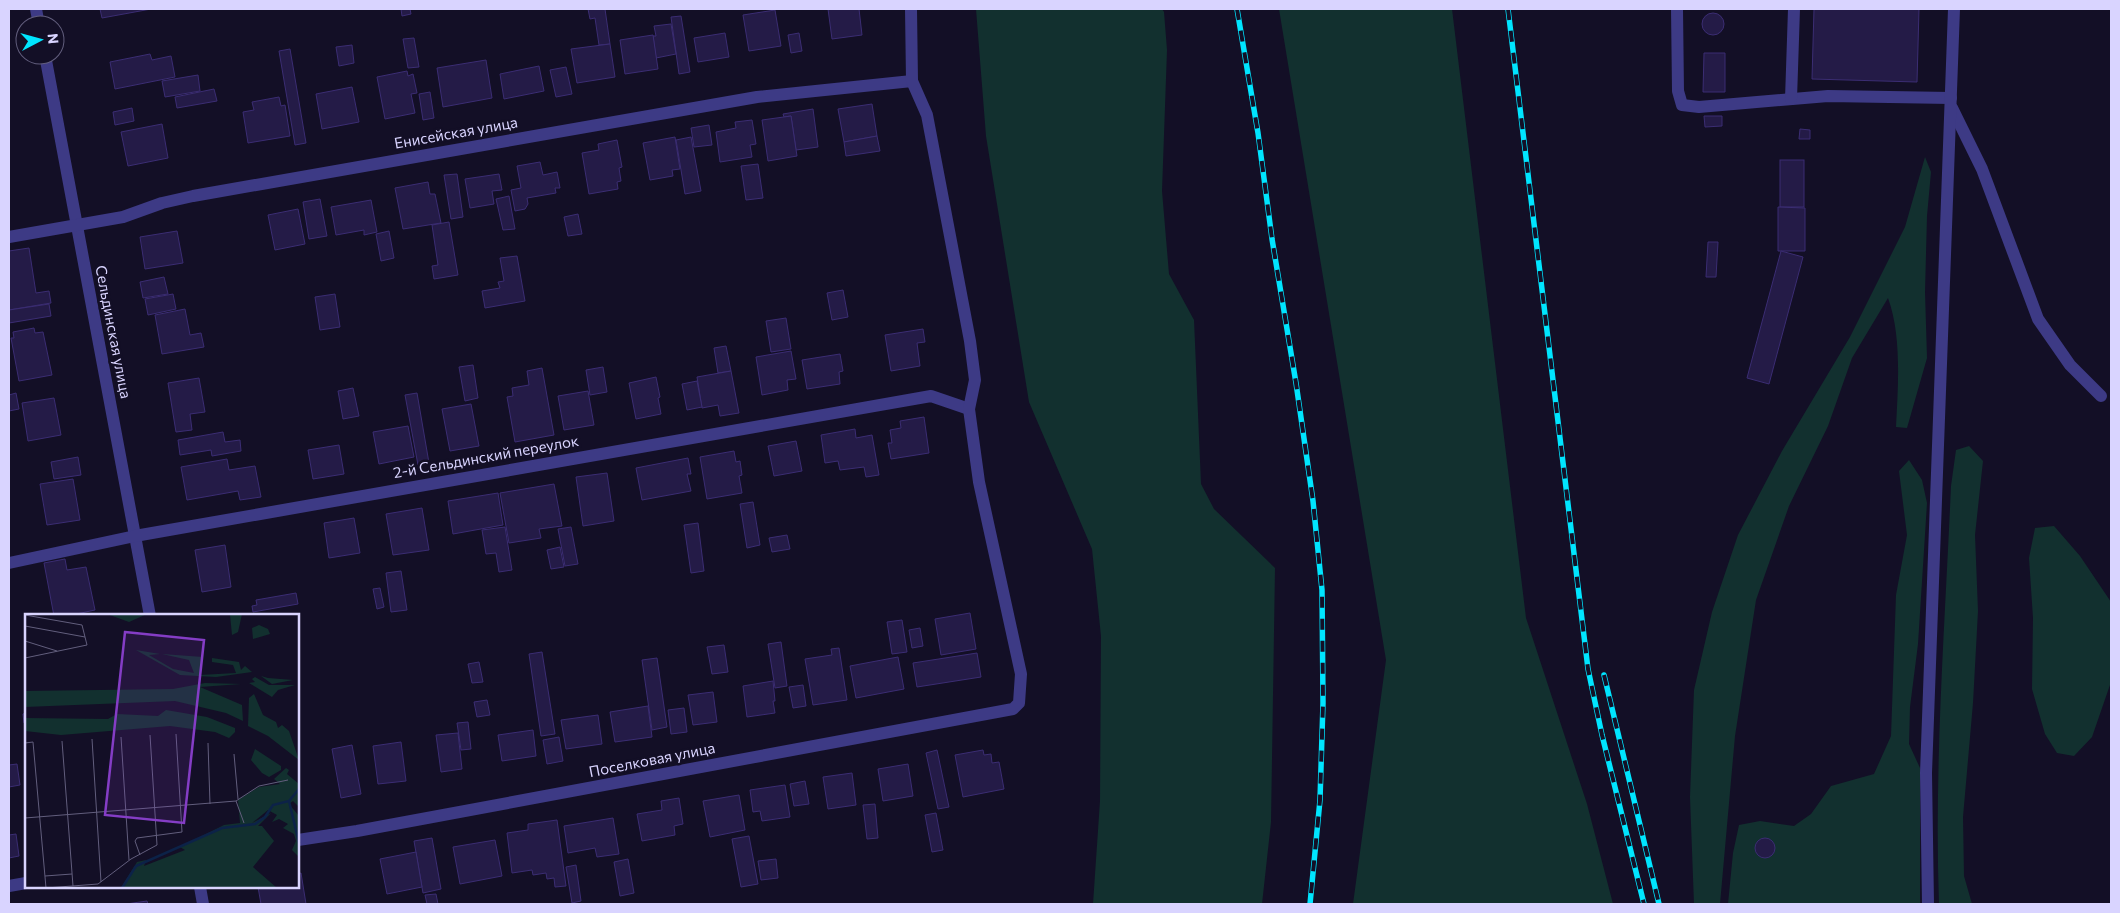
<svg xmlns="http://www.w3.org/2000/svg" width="2120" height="913" viewBox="0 0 2120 913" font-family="Commissioner,sans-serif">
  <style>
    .green { fill: #12302f }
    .building { fill: #241b47; stroke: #3b2d73 }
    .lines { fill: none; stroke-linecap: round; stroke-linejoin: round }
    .minor { stroke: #3d3a85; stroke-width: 12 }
    .rail-casing { stroke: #00e5ff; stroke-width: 5.5 }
    .rail { stroke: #130f26; stroke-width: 4; stroke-dasharray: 11; stroke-linecap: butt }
    .labels { text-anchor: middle; stroke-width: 5; stroke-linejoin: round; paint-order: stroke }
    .street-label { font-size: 15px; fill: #d9d4ff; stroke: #130f26 }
    .inset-river { fill: none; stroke: #0c2248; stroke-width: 2.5 }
    .inset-road { fill: none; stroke: #625e7d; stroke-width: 1 }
    .view { fill: #843dc5; fill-opacity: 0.15; stroke: #843dc5; stroke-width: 2.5 }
    .inset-edge { fill: none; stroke: #d9d4ff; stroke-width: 2.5 }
  </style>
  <rect width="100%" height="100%" fill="#130f26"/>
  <g class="green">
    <path d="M976,9h186l2,3 3,38 -5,141 7,83 25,46 7,164 13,25 61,59 -4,254 -9,82h-169l7,-103 1,-165 -9,-87 -63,-147 -43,-266z"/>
    <path d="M1279,9h173l74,609 61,186 26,100h-260l33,-244z"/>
    <path d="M1925,157l6,15 -4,44 -2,76 2,66 -20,70 -11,-1c2,-40 6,-91 -8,-129l-36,60 -24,68 -39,80 -33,94 -21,136 -15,168h-26l-4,-107 4,-107 18,-78 26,-77 44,-84 68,-114 55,-110z"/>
    <path d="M1969,446l14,15 -8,74 3,76 -5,92 -10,114 1,59 8,28h-33c-5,-139 6,-279 12,-418l5,-36z"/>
    <path d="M1909,460l13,20 5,23 -9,141 -8,63 -1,37 11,24v136h-192l5,-51 6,-28 21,-4 34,5 17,-12 20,-28 43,-12 17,-38 5,-141 11,-60 -8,-64z"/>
    <path d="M2054,526l26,30 31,46v80l-19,55 -18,19 -17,-3 -12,-19 -13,-45 1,-71 -4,-60 6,-30z"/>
  </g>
  <g class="building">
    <path d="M100,9h51l-49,9z"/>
    <path d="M401,9h9l1,5 -9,2z"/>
    <path d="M588,9h17l5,35 -11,1 -4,-27 -5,1z"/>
    <path d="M828,9h31l3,26 -30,4z"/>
    <path d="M1814,9h105l-2,73 -105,-3z"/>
    <path d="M775,10l6,36 -32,5 -6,-36z"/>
    <circle cx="1713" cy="24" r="11"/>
    <path d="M681,16l9,56 -11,2 -8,-57z"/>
    <path d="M671,24l5,30 -20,4 -3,-22h3l-2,-10z"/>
    <path d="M725,33l4,24 -31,5 -4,-24z"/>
    <path d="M799,33l3,18 -11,2 -3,-18z"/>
    <path d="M653,35l5,34 -33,5 -5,-34z"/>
    <path d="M414,38l5,29 -11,1 -5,-29z"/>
    <path d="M610,44l5,33 -38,6 -6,-34z"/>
    <path d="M352,45l2,18 -15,3 -3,-19z"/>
    <path d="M290,49l16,94 -11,2 -16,-94z"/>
    <path d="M1704,53h21v39h-22z"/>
    <path d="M150,54l2,6 19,-4 4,21 -60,12 -5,-27z"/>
    <path d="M486,60l6,38 -49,9 -6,-39z"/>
    <path d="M539,66l5,25 -40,8 -4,-25z"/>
    <path d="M566,67l6,27 -16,3 -6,-27z"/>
    <path d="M407,71l1,5 5,-2 4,19 -6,1 4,19 -30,6 -8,-42z"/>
    <path d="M198,75l2,16 -35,6 -3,-16z"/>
    <path d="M352,87l7,35 -37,7 -6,-35z"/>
    <path d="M214,89l3,12 -40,7 -2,-11z"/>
    <path d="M430,92l4,26 -11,2 -4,-26z"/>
    <path d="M279,97l2,9 4,-1 5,31 -42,7 -5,-31 11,-2 -2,-8z"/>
    <path d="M872,104l5,32 -33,6 -6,-33z"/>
    <path d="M132,108l2,13 -19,4 -2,-13z"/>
    <path d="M813,109l5,38 -22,3 -5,-34 -7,1 -1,-3z"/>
    <path d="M791,116l6,40 -29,5 -6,-41z"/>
    <path d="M1704,116h18v10l-17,1z"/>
    <path d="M752,120l4,24 -6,1 2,12 -32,5 -4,-30 20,-4 -1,-6z"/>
    <path d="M162,124l6,34 -40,8 -7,-34z"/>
    <path d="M709,125l3,20 -18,2 -3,-19z"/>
    <path d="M1800,129l10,1v9h-11z"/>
    <path d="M877,136l3,15 -34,5 -2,-14z"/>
    <path d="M675,137l5,32 -8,1 1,6 -23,4 -7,-37z"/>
    <path d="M691,137l10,54 -16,3 -9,-54z"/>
    <path d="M617,140l5,27 -3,1 2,13 -4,1 1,7 -29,5 -7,-41 17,-3 -1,-6z"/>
    <rect x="1780" y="160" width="24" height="47"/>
    <path d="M540,162l3,13 14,-3 3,16h-5l1,5 -29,5 1,6 -3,5 -10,2 -4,-21 10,-2 -4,-22z"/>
    <path d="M758,164l5,34 -17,2 -5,-34z"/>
    <path d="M457,174l6,43 -12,2 -7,-44z"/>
    <path d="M499,174l3,16 -10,1 2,13 -24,4 -5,-29z"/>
    <path d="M428,182l2,12h5l6,29 -38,6 -8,-41z"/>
    <path d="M509,196l6,33 -12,1 -7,-31z"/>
    <path d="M320,199l7,37 -18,3 -6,-37z"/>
    <path d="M371,200l6,32 -13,3v-5l-28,5 -5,-28z"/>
    <path d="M1778,207l27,1v43h-27z"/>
    <path d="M298,209l7,35 -30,6 -7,-35z"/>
    <path d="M578,214l4,20 -14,2 -4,-19z"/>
    <path d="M449,222l9,53 -24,4 -2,-13 6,-1 -6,-40z"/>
    <path d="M177,231l6,32 -38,6 -5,-32z"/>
    <path d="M389,231l5,27 -13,3 -5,-27z"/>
    <path d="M1708,242h10l-2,35h-10z"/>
    <path d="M29,248l7,45 13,-2 2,12 -42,7v-59z"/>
    <path d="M1781,251l22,6 -34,127 -22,-6z"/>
    <path d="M517,256l8,45 -40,7 -3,-17 18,-3 -2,-6 6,-1 -4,-23z"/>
    <path d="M164,277l4,17 -25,4 -3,-16z"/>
    <path d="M843,290l5,27 -16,3 -5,-27z"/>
    <path d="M173,294l3,15 -28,6 -3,-16z"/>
    <path d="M335,294l5,33 -20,3 -5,-33z"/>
    <path d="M49,304l2,12 -42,7v-13z"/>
    <path d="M185,309l5,26 11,-2 3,14 -42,7 -7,-39z"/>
    <path d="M786,318l5,31 -20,3 -5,-31z"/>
    <path d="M34,328l1,5 8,-1 9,43 -33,6 -8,-43h3l-1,-6z"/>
    <path d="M923,329l2,13 -8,1 3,23 -29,5 -6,-36z"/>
    <path d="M726,346l5,25 -13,2 -4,-25z"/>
    <path d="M791,351l5,28 -9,1 1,10 -26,5 -6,-38z"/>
    <path d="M840,354l3,17 -4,1 1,12 -33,5 -5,-29z"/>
    <path d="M473,365l5,33 -13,3 -6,-34z"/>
    <path d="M603,367l4,25 -17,3 -4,-25z"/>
    <path d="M542,368l12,67 -39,7 -8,-45 6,-1 -1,-8 17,-3 -2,-14z"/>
    <path d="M731,371l8,42 -19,3 -2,-11 -16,3 -5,-31z"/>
    <path d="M656,377l4,20 -2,1 3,16 -25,5 -7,-36z"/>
    <path d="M199,378l6,34 -15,2 2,16 -16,2 -8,-49z"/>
    <path d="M697,381l5,26 -15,3 -5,-26z"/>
    <path d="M353,388l6,28 -16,3 -5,-28z"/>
    <path d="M588,391l6,34 -30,5 -6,-34z"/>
    <path d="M16,393l3,16 -10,2v-16z"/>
    <path d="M417,393l12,70 -11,2 -13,-70z"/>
    <path d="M54,398l7,37 -33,6 -6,-38z"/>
    <path d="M471,404l8,42 -29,5 -8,-42z"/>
    <path d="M924,417l5,36 -38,6 -3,-16h4l-2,-13 11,-2 -1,-7z"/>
    <path d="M408,426l6,31 -35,7 -6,-32z"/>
    <path d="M855,429l1,9 16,-3 7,40 -13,2 -2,-10 -24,3 -2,-9 -13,2 -4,-28z"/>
    <path d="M223,432l2,10 15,-2 1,11 -29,5 -1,-6 -31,5 -2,-15z"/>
    <path d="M796,441l6,30 -28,5 -6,-30z"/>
    <path d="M339,445l5,29 -31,5 -5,-29z"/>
    <path d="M734,451l2,11 4,-1 2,14 -3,1 3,17 -35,6 -7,-42z"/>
    <path d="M78,457l3,18 -27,4 -3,-17z"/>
    <path d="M688,458l3,16h-4l4,17 -49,9 -6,-32z"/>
    <path d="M227,459l2,11 26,-4 6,31 -21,3 -2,-9 -51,9 -6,-33z"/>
    <path d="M607,473l7,48 -31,5 -7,-49z"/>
    <path d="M73,479l7,41 -33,5 -7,-41z"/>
    <path d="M554,484l8,42 -23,3 2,9 -32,5 -9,-50z"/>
    <path d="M498,493l5,32 -50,9 -5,-33z"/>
    <path d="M753,502l7,43 -13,3 -7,-44z"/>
    <path d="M422,508l7,42 -36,5 -7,-41z"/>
    <path d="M354,518l6,35 -31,5 -5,-35z"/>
    <path d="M698,523l6,48 -13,2 -7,-48z"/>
    <path d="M505,527l7,43 -13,2 -3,-19 -10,1 -4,-24z"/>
    <path d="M571,527l7,37 -13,2 -7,-37z"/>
    <path d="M787,535l3,14 -18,3 -3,-14z"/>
    <path d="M225,545l6,42 -29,5 -7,-42z"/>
    <path d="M560,547l4,20 -13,2 -4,-19z"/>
    <path d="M65,559l2,11 19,-3 9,43 -28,6h-13l-10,-53z"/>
    <path d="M401,571l6,39 -16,2 -5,-39z"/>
    <path d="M380,588l4,19 -7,2 -4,-20z"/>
    <path d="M296,593l2,11 -45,8 -1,-6 5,-1 -1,-5z"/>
    <path d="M970,613l6,36 -35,6 -6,-36z"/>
    <path d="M902,620l5,32 -15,2 -5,-32z"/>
    <path d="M920,628l3,18 -11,2 -3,-18z"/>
    <path d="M781,642l6,44 -12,2 -7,-44z"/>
    <path d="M724,645l4,27 -16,2 -5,-27z"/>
    <path d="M839,648l8,52 -34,5 -8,-46 27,-4 -1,-6z"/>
    <path d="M542,652l13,82 -14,2 -12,-82z"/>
    <path d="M977,653l4,24 -64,10 -4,-24z"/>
    <path d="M898,657l6,32 -48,9 -6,-32z"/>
    <path d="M657,658l10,69 -15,3 -10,-70z"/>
    <path d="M479,662l4,20 -11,1 -4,-19z"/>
    <path d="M773,681l2,20h-2l2,12 -28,4 -4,-31z"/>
    <path d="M803,685l3,21 -13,2 -4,-21z"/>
    <path d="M713,692l4,30 -24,3 -5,-30z"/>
    <path d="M487,700l3,15 -13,2 -3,-15z"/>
    <path d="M648,706l4,31 -37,5 -5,-30z"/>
    <path d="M684,708l3,24 -16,2 -3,-24z"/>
    <path d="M26,713v9l-2,1 -1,-9z"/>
    <path d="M598,715l4,29 -36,5 -5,-29z"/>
    <path d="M468,722l3,27 -10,1 -4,-27z"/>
    <path d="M533,730l3,26 -34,5 -4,-26z"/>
    <path d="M458,733l4,36 -21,3 -5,-37z"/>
    <path d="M559,737l4,24 -16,3 -4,-24z"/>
    <path d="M401,742l5,39 -28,3 -5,-38z"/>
    <path d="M352,745l9,49 -20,4 -9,-49z"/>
    <path d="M937,750l12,57 -11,2 -12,-56z"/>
    <path d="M983,750l1,5 7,-1 1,9 7,-1 5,27 -41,8 -8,-42z"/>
    <path d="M17,764l3,21 -11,2v-22z"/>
    <path d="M908,764l5,32 -30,5 -5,-32z"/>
    <path d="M852,773l4,32 -28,4 -5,-32z"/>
    <path d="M805,781l4,23 -15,2 -4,-22z"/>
    <path d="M785,785l5,32 -28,4 -2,-10 -7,1 -3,-22z"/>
    <path d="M739,795l6,35 -35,7 -7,-36z"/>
    <path d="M679,798l4,26 -9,2 1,9 -33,6 -5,-27 25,-4 -1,-9z"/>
    <path d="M875,804l3,34 -11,1 -4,-34z"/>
    <path d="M936,813l7,37 -11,2 -7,-37z"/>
    <path d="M613,818l6,36 -22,3 -2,-9 -27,5 -4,-27z"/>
    <path d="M557,820l9,66 -11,1 -1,-9 -7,1 -1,-6 -13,2 -1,-5 -20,3 -5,-40 21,-3v-6z"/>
    <path d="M16,834l3,22 -10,2v-23z"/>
    <path d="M749,836l9,48 -17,3 -9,-48z"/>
    <circle cx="1765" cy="848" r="10"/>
    <path d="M432,838l9,51 -18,4 -9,-52z"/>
    <path d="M495,840l7,36 -42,8 -7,-37z"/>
    <path d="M416,852l6,35 -35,7 -7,-35z"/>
    <path d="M628,859l6,34 -14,3 -6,-34z"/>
    <path d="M776,859l2,19 -17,2 -3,-19z"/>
    <path d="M576,865l5,36 -9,2 -6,-36z"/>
    <path d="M301,873l5,31h-45l-3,-17h40v-13z"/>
    <path d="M436,894l2,10h-11l-2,-9z"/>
    <path d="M147,901l1,3h-22z"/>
  </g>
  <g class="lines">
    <g class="minor">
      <path d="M36,9l3,16"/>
      <path d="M1677,9l1,82 4,14 17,2 129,-11 123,2"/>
      <path d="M45,55l105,561"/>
      <path d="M1791,99l3,-90"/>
      <path d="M1952,108l30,61 56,150 32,46 31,31"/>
      <path d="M9,237l114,-20 39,-14 31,-7 564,-99 155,-16"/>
      <path d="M9,563l126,-27 796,-140 38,13"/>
      <path d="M298,840l59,-9 656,-122 6,-6 2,-29 -42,-192 -10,-73 6,-29 -5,-39 -43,-226 -15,-34 -1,-72"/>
      <path d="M9,886l17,-3"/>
      <path d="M200,887l3,17"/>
      <path d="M1928,904l-2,-131 28,-764"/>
    </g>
    <defs>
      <g id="rail">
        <path d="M1237,9l21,124 14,106 24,144 17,118 9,89 1,113 -3,97 -10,104"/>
        <path d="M1508,9l80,660 14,66 42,169"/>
        <path d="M1604,675l55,229"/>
      </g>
    </defs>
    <use href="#rail" class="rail-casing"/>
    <use href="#rail" class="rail"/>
  </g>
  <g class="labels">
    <g class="street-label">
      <text transform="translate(456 133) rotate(-10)" y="5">Енисейская улица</text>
      <text transform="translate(113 332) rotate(79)" y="5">Сельдинская улица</text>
      <text transform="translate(486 457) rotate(-10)" y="5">2-й Сельдинский переулок</text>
      <text transform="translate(652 760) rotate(-11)" y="5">Поселковая улица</text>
    </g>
  </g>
  <g transform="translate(25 614)">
    <rect width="274" height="274" fill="#130f26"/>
    <path d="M82,0h40l-18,8zM217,0l-4,18 -6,3 -2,-20zM234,11l9,4 2,5 -17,5 -1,-11zM111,36l24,4 -11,1 24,14 21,4 -5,-13 -27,-6 41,3 -3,18 36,-2 -3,-8 -21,-3v-4l27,4 2,8 4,-4 7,6 -36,5 -36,-2zM236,62l7,2 25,2 -21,4zM230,63l14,8h26l-17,5 -6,7 -23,-14 6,-1 -3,-3zM180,69l36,1 -41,3 42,18 1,16 -17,-8 -51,-12 -150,6v-16l148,-2zM229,80l9,21 13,7 2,6 4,-3 7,6 10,29 -31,-24 -20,-10 1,-28zM141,96l41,7 28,11v4l-6,6 -14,-6 -45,-6 -109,9 -36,-4v-13l83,1 9,-5 41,2zM230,135l26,17v4l-12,7 -7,-4 -11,-13zM261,154l3,2 -2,4 12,10v23l-6,-6 -4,3 10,12v41l-7,-7 4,-9 -2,-7 -11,-6 5,-4 -9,-5 -7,3 5,-7 -9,-5 -16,13 19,-10 -13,13h4l12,15 -21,26 24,21h-156l16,-26 9,-2 -2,6 41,-16 -5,-3 -14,7 58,-29 16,-2 -2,-23 21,-13 21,-3 -6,-5z" fill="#12302f"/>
    <path class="inset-river" d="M264,187l10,42M97,274l14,-22 86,-38 33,-4 10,-7 8,-12 16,-4 10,-12"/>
    <path class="inset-road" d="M0,1l57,10 5,20 -62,13M0,12l60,11M0,27l32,10M96,123l8,123M67,125l9,143M37,127l11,145M0,129l8,-1 13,146M183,129l2,61M209,140l4,45M211,187l8,22M0,204l211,-17 23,-15 29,-6M115,241l-5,-14 2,-3 45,-6 -6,-98M20,262l27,-2M21,274l52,-4 33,-25 26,-14 -7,-110"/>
    <path class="view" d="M100,18l79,8 -20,183 -79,-8z"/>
    <rect width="274" height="274" class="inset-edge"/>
  </g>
  <rect width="2120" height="913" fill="none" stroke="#d9d4ff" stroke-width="20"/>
  <g transform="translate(40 40) rotate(84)"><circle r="24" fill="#130f26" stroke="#625e7d"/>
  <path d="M0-4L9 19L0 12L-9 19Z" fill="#00e5ff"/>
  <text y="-8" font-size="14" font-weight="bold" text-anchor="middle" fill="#d9d4ff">N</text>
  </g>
</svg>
